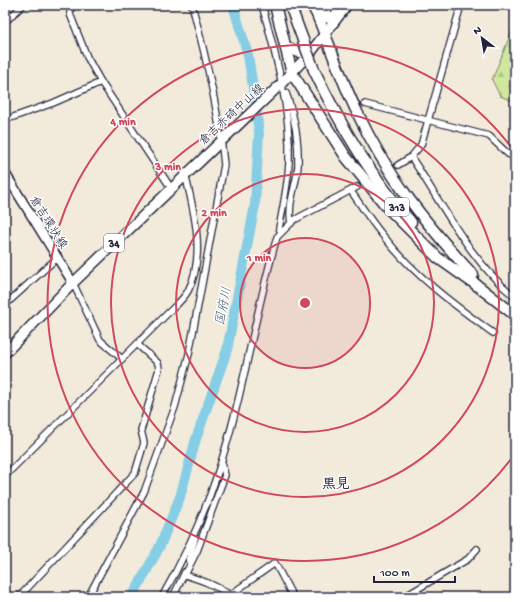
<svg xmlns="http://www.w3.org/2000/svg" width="520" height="602" viewBox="0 0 520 602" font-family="'Gochi Hand','Klee One',sans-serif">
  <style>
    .forest { fill: url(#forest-firs); stroke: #79846c }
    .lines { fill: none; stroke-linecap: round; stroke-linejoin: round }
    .river { stroke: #85cee6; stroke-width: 10 }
    .minor-tunnel { stroke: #c8c3bc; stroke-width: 5.5; stroke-dasharray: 5.5 3; stroke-linecap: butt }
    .minor-casing { stroke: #22223b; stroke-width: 8 }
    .secondary-casing { stroke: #22223b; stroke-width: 11 }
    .primary-casing { stroke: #22223b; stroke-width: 12 }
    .motorway-casing { stroke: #22223b; stroke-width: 13 }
    .minor { stroke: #fff; stroke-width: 5.5 }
    .secondary { stroke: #fff; stroke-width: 8 }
    .primary { stroke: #fff; stroke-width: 9 }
    .motorway { stroke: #fff; stroke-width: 10 }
    .motorway-bridge-casing { stroke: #22223b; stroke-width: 13; stroke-linecap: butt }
    .motorway-bridge { stroke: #fff; stroke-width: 10 }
    .ring { fill: none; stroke: #d1495b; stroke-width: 2 }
    .labels { text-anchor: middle; stroke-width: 3; stroke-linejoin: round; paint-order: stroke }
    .shield { fill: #fff; stroke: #646476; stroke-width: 1 }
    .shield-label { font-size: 11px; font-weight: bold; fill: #22223b }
    .street-label { font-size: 12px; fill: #22223b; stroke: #fff }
    .water-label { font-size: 13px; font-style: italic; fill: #455e77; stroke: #fff }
    .quarter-label { font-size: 14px; font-weight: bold; fill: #22223b; stroke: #fff }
    .centre { fill: #d1495b; stroke: #fff; stroke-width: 2 }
    .ring-label { font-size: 12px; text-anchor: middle; font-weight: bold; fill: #d1495b; stroke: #fff; stroke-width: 3; stroke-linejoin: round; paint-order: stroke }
  </style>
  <defs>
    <pattern id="forest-firs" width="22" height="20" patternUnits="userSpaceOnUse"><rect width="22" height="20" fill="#d0e79d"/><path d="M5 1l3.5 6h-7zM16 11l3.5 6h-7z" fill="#b2c688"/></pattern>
  </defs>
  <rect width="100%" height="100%" fill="#f2ebdc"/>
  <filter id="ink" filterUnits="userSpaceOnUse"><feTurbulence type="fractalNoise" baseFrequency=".025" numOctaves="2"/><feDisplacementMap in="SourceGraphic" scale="8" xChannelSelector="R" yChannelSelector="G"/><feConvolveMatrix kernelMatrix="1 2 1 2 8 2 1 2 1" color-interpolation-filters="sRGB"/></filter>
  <g filter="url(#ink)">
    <path class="forest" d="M515,23v77l-2,1 -13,-5 -8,-16z"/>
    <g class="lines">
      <path class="river" d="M132,597l28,-51 20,-49 16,-58 31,-89 28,-145 4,-72 -4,-32 -7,-46 -15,-50"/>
      <path class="minor-tunnel" d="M357,187l41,-22"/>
      <defs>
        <g id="minor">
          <path d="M71,5l-1,9 17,43 14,25 70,106"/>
          <path d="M262,5c14,51 29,103 27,157 -1,22 -6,45 -10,66l2,4"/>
          <path d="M326,5l2,6"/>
          <path d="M5,22l18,-17"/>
          <path d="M286,93c8,22 13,48 12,72 -1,20 -11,39 -7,58"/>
          <path d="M365,104l124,32 19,18 7,3"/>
          <path d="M5,120l48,-17 48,-21"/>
          <path d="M411,157c32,48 59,104 104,140"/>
          <path d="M398,165l13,-8 10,-12 40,-140"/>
          <path d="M351,191c11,16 21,32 34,47 30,38 69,67 108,95"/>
          <path d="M73,283l27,57 22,19"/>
          <path d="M5,305l52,-47"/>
          <path d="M222,463l3,12 -28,76 -12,24c16,5 31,10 45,20l45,-32 18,34"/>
          <path d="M5,476l162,-162c7,-7 16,-14 21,-23 18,-34 6,-81 -3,-117"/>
          <path d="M189,560l6,-22"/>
          <path d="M19,597l116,-124 9,-30 -3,-13 18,-61 -1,-6 -21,-19"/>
          <path d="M88,597l56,-105 31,-85 14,-53 35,-189c-5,-54 -18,-108 -32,-160"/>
          <path d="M162,597c22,-39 41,-79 55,-122 26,-77 37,-159 60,-238l17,-17 63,-33"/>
          <path d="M173,597l12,-25"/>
          <path d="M404,597l64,-38 9,-10"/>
        </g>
        <path id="secondary" d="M5,173l68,110"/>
        <path id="primary" d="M5,353l68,-70 209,-200 29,-31 36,-47"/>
        <g id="motorway">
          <path d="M275,5l17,68 54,84 42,51 50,50 31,22"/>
          <path d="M290,5l13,35"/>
          <path d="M313,5c15,35 27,72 44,107 30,64 69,112 116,163"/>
          <path d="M315,11l8,6 8,1 10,-6"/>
          <path d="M285,46c9,5 16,8 26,6"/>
          <path d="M314,70c26,55 57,107 97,152"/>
          <path d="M465,276l50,39"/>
        </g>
      </defs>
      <use href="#minor" class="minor-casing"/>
      <use href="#secondary" class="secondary-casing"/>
      <use href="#primary" class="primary-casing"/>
      <use href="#motorway" class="motorway-casing"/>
      <use href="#minor" class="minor"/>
      <use href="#secondary" class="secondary"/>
      <use href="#primary" class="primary"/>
      <use href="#motorway" class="motorway"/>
      <defs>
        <path id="motorway-bridge" d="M303,40l11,30"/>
      </defs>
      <use href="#motorway-bridge" class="motorway-bridge-casing"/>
      <use href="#motorway-bridge" class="motorway-bridge"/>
    </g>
  </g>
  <circle cx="305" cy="303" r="65" fill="#d1495b" fill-opacity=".12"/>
  <g class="ring">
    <circle cx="305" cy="303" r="65"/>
    <circle cx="305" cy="303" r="129"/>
    <circle cx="305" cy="303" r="194"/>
    <path d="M514 455A258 258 0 1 1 514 151"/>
  </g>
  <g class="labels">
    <g class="shield">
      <rect x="385" y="198" width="24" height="18" rx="3"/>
      <rect x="104" y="234" width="20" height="18" rx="3"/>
    </g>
    <g class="shield-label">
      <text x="397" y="211">313</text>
      <text x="114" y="247">34</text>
    </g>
    <g class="street-label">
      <text transform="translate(231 114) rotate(-43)" y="4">倉吉赤碕中山線</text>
      <text transform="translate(49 222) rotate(58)" y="4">倉吉環状線</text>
    </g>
    <g class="water-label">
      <text transform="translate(222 306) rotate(-79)" y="5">国府川</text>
    </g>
    <g class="quarter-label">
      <text x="336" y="488">黒見</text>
    </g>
  </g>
  <circle cx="305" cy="303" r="6" class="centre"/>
  <g class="ring-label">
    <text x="123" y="125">4 min</text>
    <text x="168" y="170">3 min</text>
    <text x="214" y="216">2 min</text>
    <text x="259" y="261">1 min</text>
  </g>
  <rect width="520" height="602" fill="none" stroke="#fff" stroke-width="20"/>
  <rect x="10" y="10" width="500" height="582" fill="none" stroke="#22223b" stroke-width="1.5" filter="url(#ink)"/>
  <g transform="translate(482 38) rotate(329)" stroke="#ffffff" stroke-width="3" paint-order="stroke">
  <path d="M0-3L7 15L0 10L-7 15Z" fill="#22223b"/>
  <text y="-6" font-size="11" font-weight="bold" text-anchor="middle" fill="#22223b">N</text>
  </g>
  <path d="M374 576v6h81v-6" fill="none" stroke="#22223b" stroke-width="2"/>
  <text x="380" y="576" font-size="12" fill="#22223b" stroke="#ffffff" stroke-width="3" paint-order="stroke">100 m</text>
</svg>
